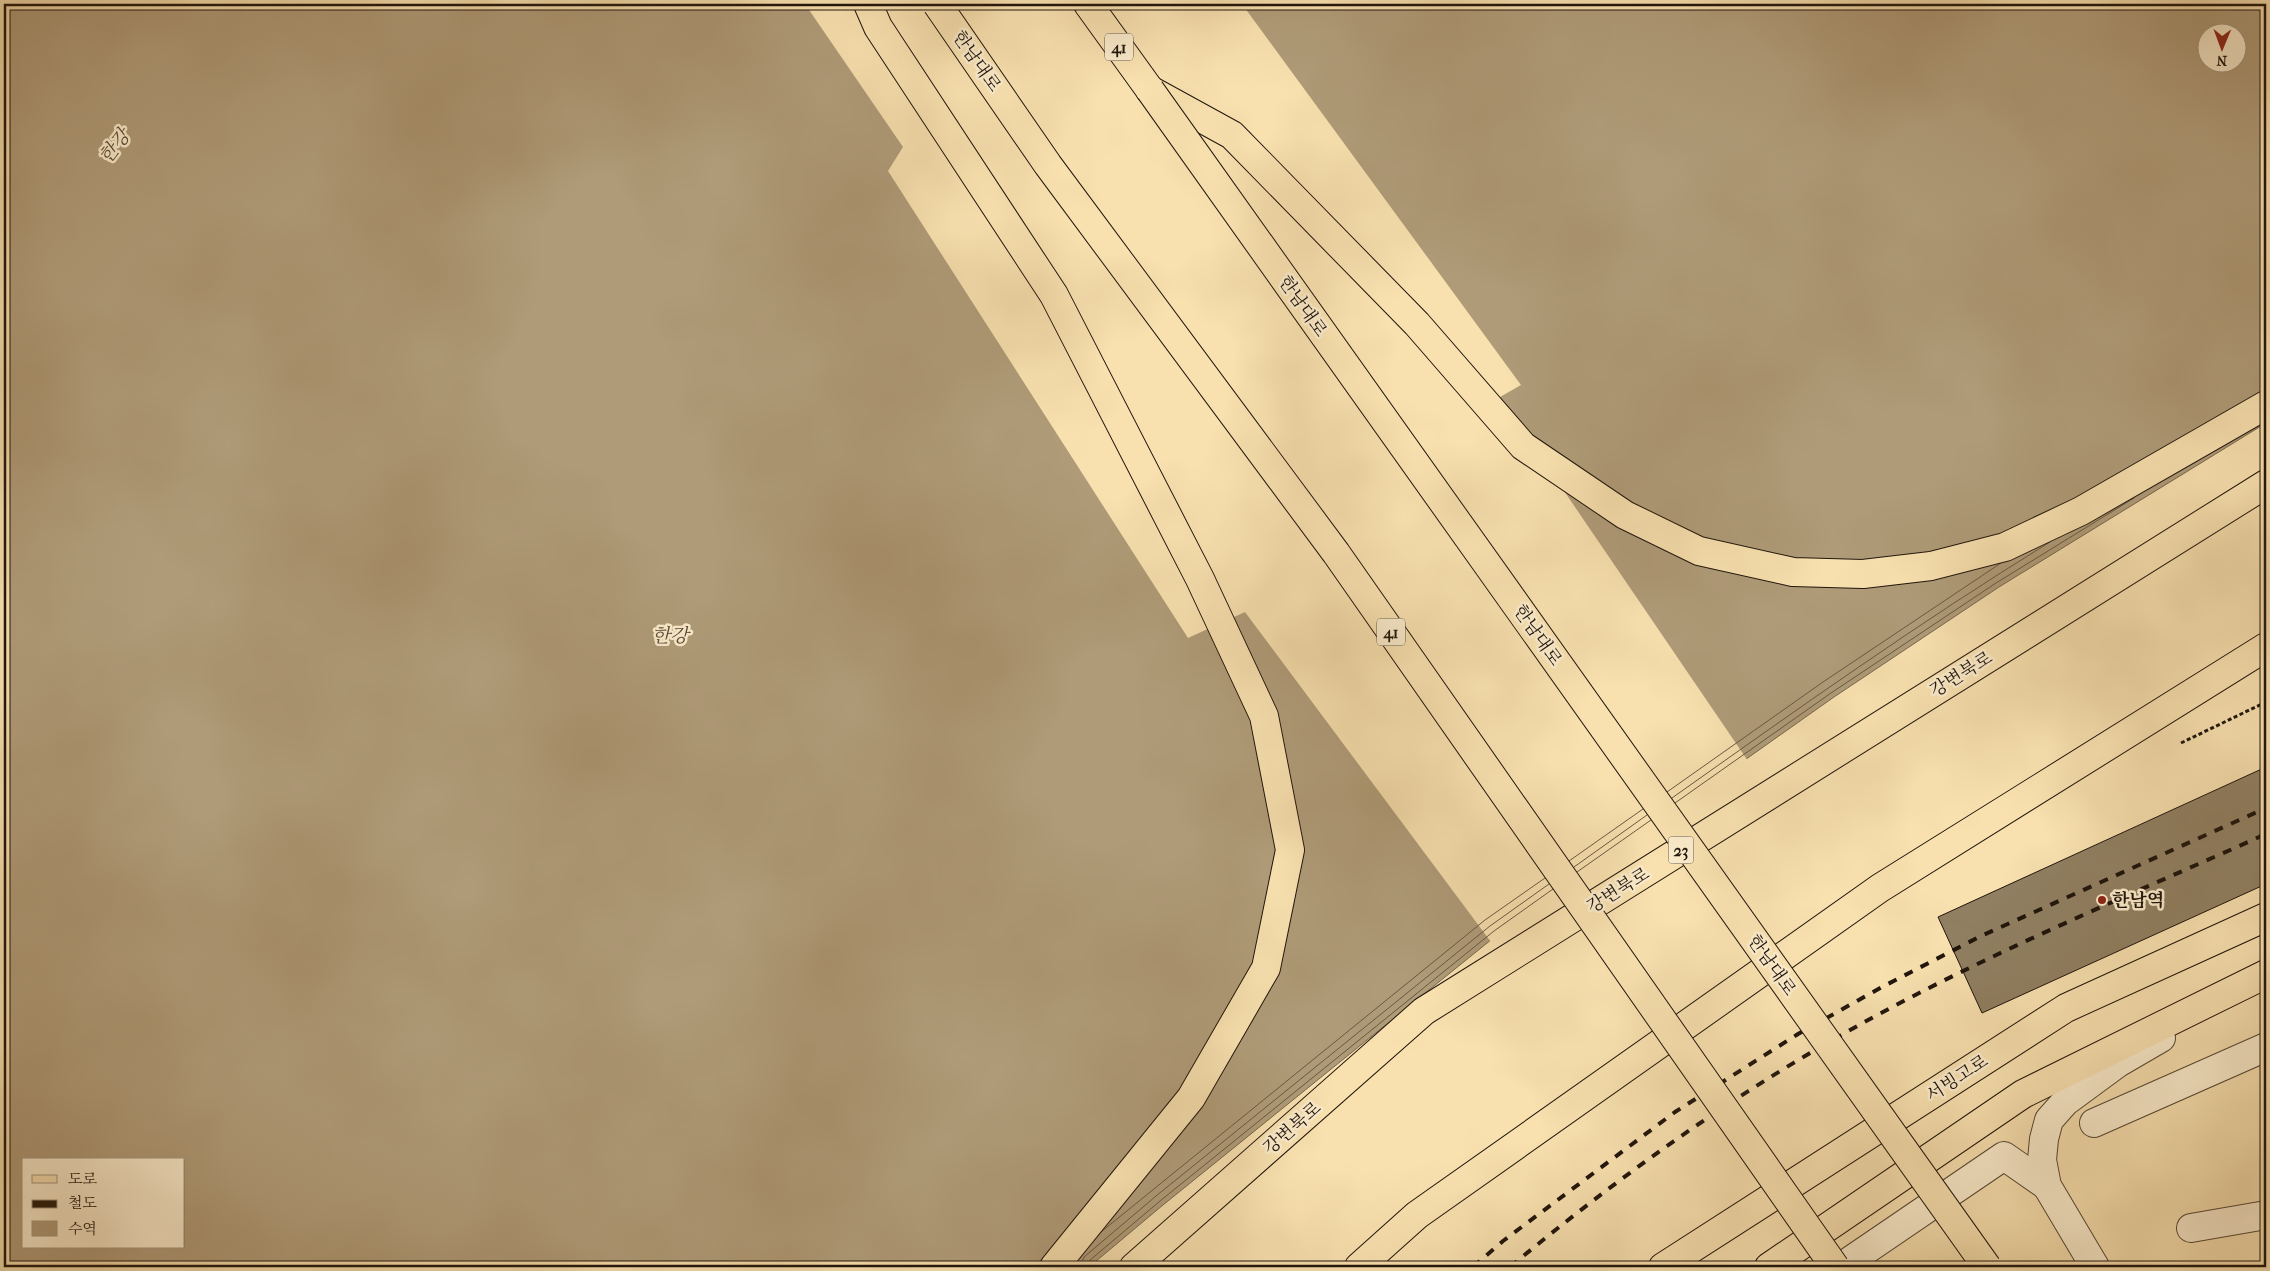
<svg xmlns="http://www.w3.org/2000/svg" width="2270" height="1271" viewBox="0 0 2270 1271" font-family="'IM FELL French Canon','Noto Serif KR',serif">
  <style>
    .water { fill: #af9b78; stroke: #76654d; fill-rule: evenodd }
    .pier { fill: #f8e0af }
    .lines { fill: none; stroke-linecap: round; stroke-linejoin: round }
    .shore { stroke: #685842; stroke-width: 1 }
    .building { fill: #907f61; stroke: #20150c }
    .minor-casing { stroke: #564835; stroke-width: 30 }
    .primary-casing { stroke: #20150c; stroke-width: 30 }
    .trunk-casing { stroke: #20150c; stroke-width: 30 }
    .path { stroke: #20150c; stroke-width: 3; stroke-dasharray: 4 2.5; stroke-linecap: butt }
    .minor { stroke: #faebcb; stroke-width: 28 }
    .primary { stroke: #f8e0af; stroke-width: 28 }
    .trunk { stroke: #f8e0af; stroke-width: 28 }
    .rail { stroke: #20150c; stroke-width: 4; stroke-dasharray: 9 9; stroke-linecap: butt }
    .primary-bridge-casing { stroke: #20150c; stroke-width: 30; stroke-linecap: butt }
    .primary-bridge { stroke: #f8e0af; stroke-width: 28 }
    .poi-dot { fill: #8f2418; stroke: #faebcb; stroke-width: 2 }
    .labels { text-anchor: middle; stroke-width: 5; stroke-linejoin: round; paint-order: stroke }
    .shield { fill: #faebcb; stroke: #615545; stroke-width: 1 }
    .shield-label { font-size: 16px; font-weight: bold; fill: #20150c }
    .street-label { font-size: 18px; fill: #20150c; stroke: #faebcb }
    .poi-label { font-size: 18px; font-weight: bold; fill: #20150c; stroke: #faebcb; text-anchor: start }
    .water-label { font-size: 19px; font-style: italic; fill: #594b37; stroke: #faebcb }
  </style>
  <rect width="100%" height="100%" fill="#f8e0af"/>
  <filter id="stains"><feTurbulence type="fractalNoise" baseFrequency=".004" numOctaves="4"/><feColorMatrix values="0 0 0 0 .2 0 0 0 0 .09 0 0 0 0 .02 0 0 0 .5 -.17"/></filter>
  <radialGradient id="worn" r=".72"><stop offset=".6" stop-color="#630" stop-opacity="0"/><stop offset="1" stop-color="#630" stop-opacity=".3"/></radialGradient>
  <path class="water" d="M4,4h2262v419l-267,164 -165,110 -337,238 -334,270 -74,62h-1085zM2208,32h30v30h-30zM24,1160h160v87h-160z"/>
  <path class="pier" d="M805,4h437l279,381 -21,12 248,364 -257,181 -246,-330 -57,26 -300,-467 15,-24z"/>
  <g class="lines">
    <g class="shore">
      <path d="M1667,792l156,-110 178,-119"/>
      <path d="M1672,798c124,-88 248,-176 378,-256"/>
      <path d="M1675,803l156,-110 165,-110 138,-85"/>
      <path d="M1569,861l74,-52"/>
      <path d="M1574,867l73,-52"/>
      <path d="M1577,872l74,-52"/>
      <path d="M1101,1232l384,-312 60,-42"/>
      <path d="M1080,1267l4,-10 72,-61 334,-270 59,-42"/>
      <path d="M1087,1267l2,-6 71,-60 334,-270 59,-42"/>
    </g>
  </g>
  <path class="building" d="M2266,767v117l-284,129 -44,-96z"/>
  <g class="lines">
    <defs>
      <g id="minor">
        <path d="M2094,1123l172,-76"/>
        <path d="M2191,1228l75,-13"/>
        <path d="M1841,1267l163,-111 43,30"/>
        <path d="M2095,1267l-48,-81 -5,-26 2,-21 5,-19 16,-18 53,-39 43,-25"/>
      </g>
      <g id="primary">
        <path d="M1088,4l62,86"/>
        <path d="M1663,1267l403,-259 200,-91"/>
        <path d="M1769,1267l254,-173 243,-120"/>
      </g>
      <g id="trunk">
        <path d="M868,4l10,23 176,268 146,284 64,137 26,134 -24,118 -75,130 -137,169"/>
        <path d="M1150,90l82,45 185,189 106,122 102,69 74,36 94,21 70,2 68,-8 74,-19 76,-36 185,-106"/>
        <path d="M1134,1267l290,-256 842,-527"/>
        <path d="M1359,1267l58,-52 463,-327 386,-241"/>
      </g>
    </defs>
    <use href="#minor" class="minor-casing"/>
    <use href="#primary" class="primary-casing"/>
    <use href="#trunk" class="trunk-casing"/>
    <path class="path" d="M2181,743l85,-41"/>
    <use href="#minor" class="minor"/>
    <use href="#primary" class="primary"/>
    <use href="#trunk" class="trunk"/>
    <g class="rail">
      <path d="M1473,1267l30,-26 172,-129 123,-78 84,-47 99,-51 285,-128"/>
      <path d="M1510,1267c100,-83 206,-160 319,-225 140,-81 290,-142 437,-208"/>
    </g>
    <defs>
      <g id="primary-bridge">
        <path d="M937,4l111,161 288,388 499,714"/>
        <path d="M1150,90l837,1177"/>
      </g>
    </defs>
    <use href="#primary-bridge" class="primary-bridge-casing"/>
    <use href="#primary-bridge" class="primary-bridge"/>
  </g>
  <circle class="poi-dot" cx="2102" cy="900" r="5"/>
  <g class="labels">
    <g class="shield">
      <rect x="1105" y="33.5" width="28" height="27" rx="4"/>
      <rect x="1377" y="618.5" width="28" height="27" rx="4"/>
      <rect x="1668.5" y="836.5" width="25" height="27" rx="4"/>
    </g>
    <g class="shield-label">
      <text x="1119" y="53">41</text>
      <text x="1391" y="638">41</text>
      <text x="1681" y="856">23</text>
    </g>
    <g class="street-label">
      <text transform="translate(977 61) rotate(55)" y="6">한남대로</text>
      <text transform="translate(1303 306) rotate(55)" y="6">한남대로</text>
      <text transform="translate(1538 635) rotate(55)" y="6">한남대로</text>
      <text transform="translate(1961 674) rotate(-32)" y="6">강변북로</text>
      <text transform="translate(1618 890) rotate(-32)" y="6">강변북로</text>
      <text transform="translate(1772 965) rotate(55)" y="6">한남대로</text>
      <text transform="translate(1957 1078) rotate(-33)" y="6">서빙고로</text>
      <text transform="translate(1292 1128) rotate(-41)" y="6">강변북로</text>
    </g>
    <g class="poi-label">
      <text x="2112" y="906">한남역</text>
    </g>
    <g class="water-label">
      <text transform="translate(114 146) rotate(-52)" y="7">한강</text>
      <text x="670" y="642">한강</text>
    </g>
  </g>
  <rect width="2270" height="1271" fill="none" stroke="#f8e0af" stroke-width="20"/>
  <rect x="5" y="5" width="2260" height="1261" fill="none" stroke="#20150c" stroke-width="2.5"/>
  <rect x="10" y="10" width="2250" height="1251" fill="none" stroke="#20150c"/>
  <rect x="22" y="1158" width="162" height="90" fill="#faebcb" stroke="#a3957f"/>
  <rect x="32" y="1175" width="25" height="8" fill="#f8e0af" stroke="#a3957f"/>
  <text x="68" y="1184" font-size="15" fill="#20150c">도로</text>
  <rect x="32" y="1200" width="25" height="8" fill="#20150c" stroke="#a3957f"/>
  <text x="68" y="1208" font-size="15" fill="#20150c">철도</text>
  <rect x="32" y="1221" width="25" height="15" fill="#af9b78" stroke="#a3957f"/>
  <text x="68" y="1234" font-size="15" fill="#20150c">수역</text>
  <g transform="translate(2222 48) rotate(181)"><circle r="24" fill="#faebcb" stroke="#a3957f"/>
  <path d="M0-4L9 19L0 12L-9 19Z" fill="#8f2418"/>
  <text y="-8" font-size="14" font-weight="bold" text-anchor="middle" fill="#20150c">N</text>
  </g>
  <rect width="100%" height="100%" filter="url(#stains)"/>
  <rect width="100%" height="100%" fill="url(#worn)"/>
</svg>
